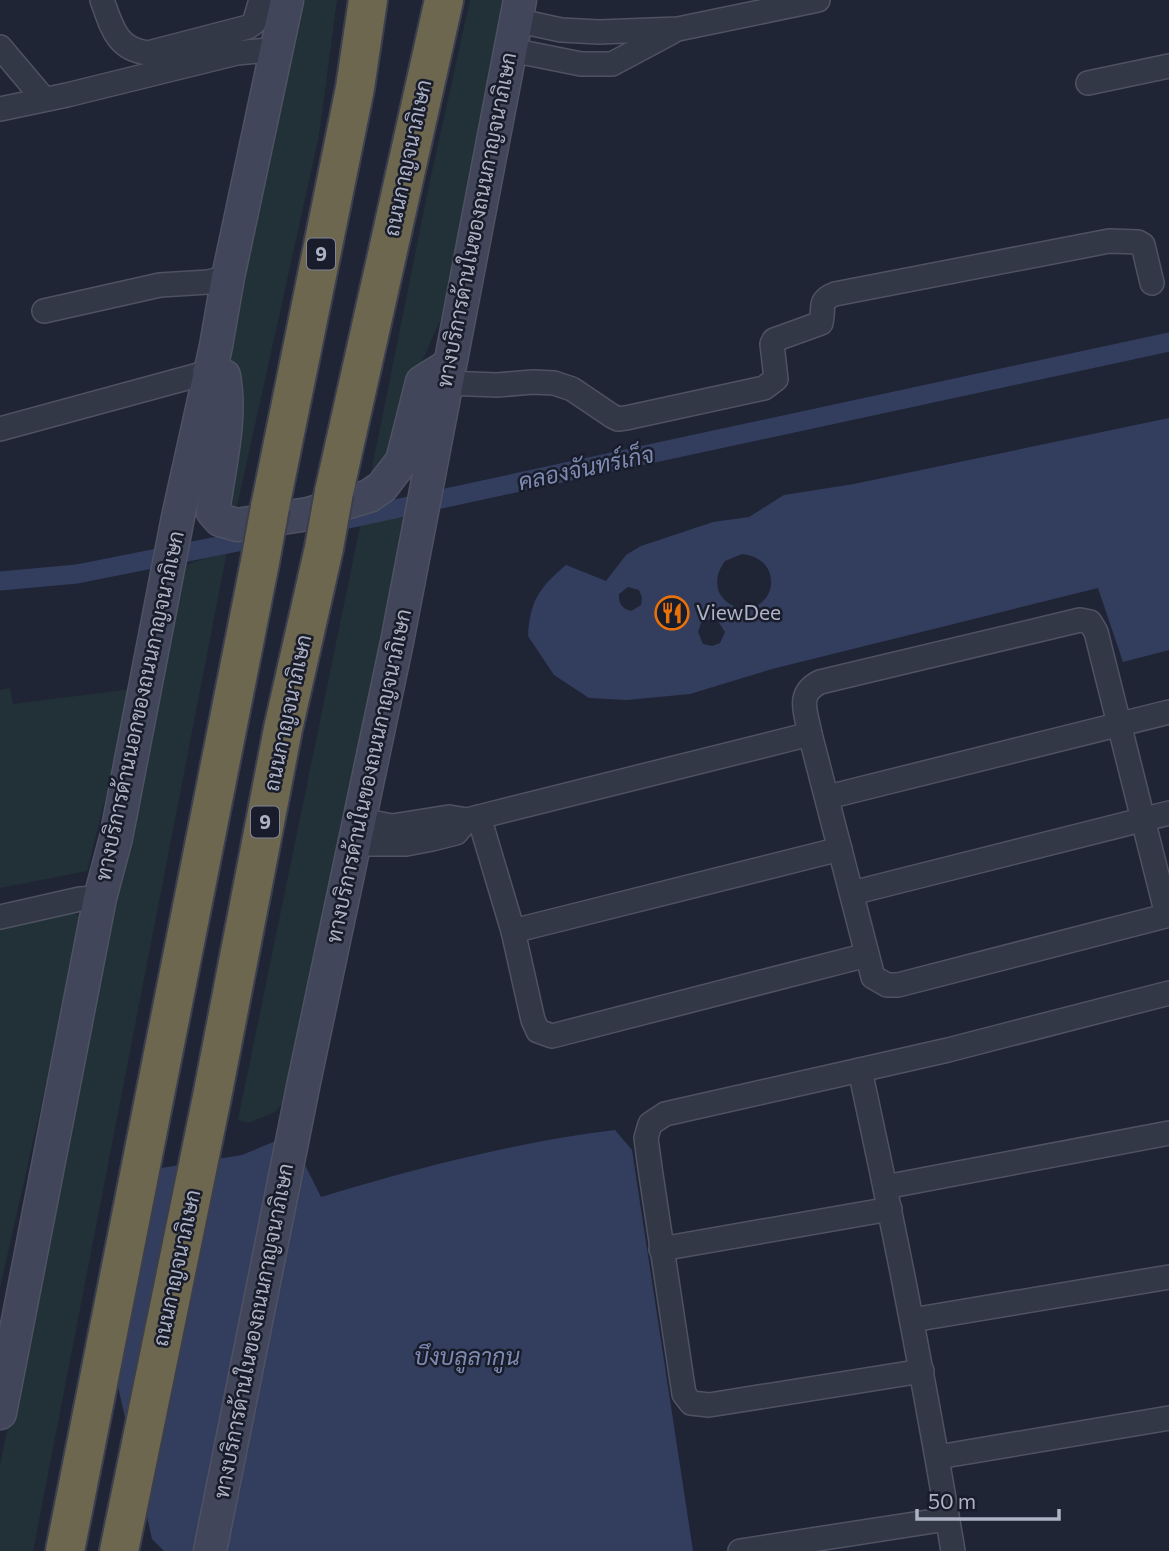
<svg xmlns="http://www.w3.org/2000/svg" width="1169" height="1551" viewBox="0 0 1169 1551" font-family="Commissioner,Sarabun,sans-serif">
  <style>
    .green { fill: #223137 }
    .water { fill: #333d5e; fill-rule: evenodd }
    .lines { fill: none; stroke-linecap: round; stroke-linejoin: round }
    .canal { stroke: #333d5e; stroke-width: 19 }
    .street-casing { stroke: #4e5262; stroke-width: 26 }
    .secondary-casing { stroke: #4e5262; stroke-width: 35 }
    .highway-casing { stroke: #3b3f4e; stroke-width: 42 }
    .street { stroke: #333847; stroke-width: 23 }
    .secondary { stroke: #41465a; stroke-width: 32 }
    .highway { stroke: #6d6750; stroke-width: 38 }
    .highway-bridge-casing { stroke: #3b3f4e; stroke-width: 42; stroke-linecap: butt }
    .highway-bridge { stroke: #6d6750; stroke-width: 38 }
    .labels { text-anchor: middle; stroke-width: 5; stroke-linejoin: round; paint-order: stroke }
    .shield { fill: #191d2b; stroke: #818596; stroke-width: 2 }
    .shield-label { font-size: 19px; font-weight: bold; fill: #adb2c4 }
    .street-label { font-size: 21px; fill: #adb2c4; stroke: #191d2b }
    .poi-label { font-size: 21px; fill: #adb2c4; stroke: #191d2b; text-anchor: start }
    .water-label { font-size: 23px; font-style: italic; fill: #7d8ab1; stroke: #191d2b }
  </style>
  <rect width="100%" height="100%" fill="#202536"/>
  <g class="green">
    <path d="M297,0h40l-18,135 -84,380h-10l10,-132 -6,-26z"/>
    <path d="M470,0h40l-21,105 -48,213 -31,71 -9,55 -32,39 61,-302z"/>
    <path d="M405,513l-111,577 -19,22 -27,11 -10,-3 123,-598z"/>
    <path d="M227,551l-194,1000h-33v-85l183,-900z"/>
    <path d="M10,688l3,16 120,-15 -46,182 -87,17v-198z"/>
    <path d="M73,913l8,4 -38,180 -43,191v-359z"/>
  </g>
  <g class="water">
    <path d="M1169,418v232l-46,12 -25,-74 -326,81 -82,25 -63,6 -38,-2 -35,-23 -26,-39c2,-36 12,-49 38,-71l40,16 20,-26 15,-9 72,-24 36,-5 35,-22 70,-11zM742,554c43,4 35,59 -2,54 -10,-2 -17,-8 -21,-16 -4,-12 -1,-21 6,-31zM628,587l11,3 3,8 -1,7 -10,6c-9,-2 -13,-8 -12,-17zM710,619l8,2 7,11 -5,11 -8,3 -9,-2 -5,-12 3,-9z"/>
    <path d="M615,1130l17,20 61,401h-529l-12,-12 -55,-247 27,-118 118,-19 48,-20 31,62c96,-29 195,-55 294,-67z"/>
  </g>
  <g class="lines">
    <g class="canal">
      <path d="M325,524l844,-182"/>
      <path d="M0,581l77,-7 191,-38"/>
    </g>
    <defs>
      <g id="street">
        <path d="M102,0c10,27 14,49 46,53l100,-26 6,-4 7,-23"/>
        <path d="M515,20l46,10 38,2 79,-3 140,-29"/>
        <path d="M0,47l44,52"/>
        <path d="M511,50l70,14h31l60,-32"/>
        <path d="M1088,83l81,-17"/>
        <path d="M0,109l67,-14 170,-42 41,-4"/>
        <path d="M44,311l116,-26 48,-3 20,-5"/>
        <path d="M445,383l52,2 36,-3 21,1 18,6 40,27 6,3 8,-1 138,-30 12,-9 -4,-35 2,-4 47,-17c4,-15 -4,-22 14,-29l274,-53 29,1 5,3 9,38"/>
        <path d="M0,429l209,-57"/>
        <path d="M828,797l341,-85"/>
        <path d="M479,817l34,114 20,89 5,11 14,5 315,-81"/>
        <path d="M360,820l32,6 57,-9 18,3 343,-86"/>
        <path d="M355,844h51l26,-5 24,-6 11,-13"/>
        <path d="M852,893l317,-80"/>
        <path d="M1167,915l-71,-283 -6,-10 -10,-2 -260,62c-24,12 -14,30 -10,52l63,243 14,8h11l271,-70"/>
        <path d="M0,917l80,-18 20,-1"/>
        <path d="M513,931l327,-82"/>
        <path d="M860,1070l-195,44 -15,10 -4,14 4,30 34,226 7,9 18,2 213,-34"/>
        <path d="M885,1187l284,-54"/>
        <path d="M661,1249l229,-40"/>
        <path d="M912,1320l257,-43"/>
        <path d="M938,1457l231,-39"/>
        <path d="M740,1551l207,-32"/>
        <path d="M953,1551c-27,-161 -58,-321 -93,-481l88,-20 221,-57"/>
      </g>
      <g id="secondary">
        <path d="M209,372l15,4c8,43 -5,92 -11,136l7,8 17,5 71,-11 61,-18 13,-9 20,-26 20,-79 27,-17"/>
        <path d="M0,1413l100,-515 16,-60 62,-321 38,-171 12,-69 59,-277"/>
        <path d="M210,1551l94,-469 93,-440 123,-642"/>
      </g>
      <g id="highway">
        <path d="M334,492l110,-492"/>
        <path d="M270,507l85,-419 13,-88"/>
        <path d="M65,1551l195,-989"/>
        <path d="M119,1551l93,-454 71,-368 41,-181"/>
      </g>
    </defs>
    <use href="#street" class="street-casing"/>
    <use href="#secondary" class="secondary-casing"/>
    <use href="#highway" class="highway-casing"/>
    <use href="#street" class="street"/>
    <use href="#secondary" class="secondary"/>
    <use href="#highway" class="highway"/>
    <defs>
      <g id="highway-bridge">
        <path d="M324,548l10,-56"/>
        <path d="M260,562l10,-55"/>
      </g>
    </defs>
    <use href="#highway-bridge" class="highway-bridge-casing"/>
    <use href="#highway-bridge" class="highway-bridge"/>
  </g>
  <defs>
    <symbol id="restaurant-ring" viewBox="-11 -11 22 22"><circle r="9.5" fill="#191d2b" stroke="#e8710a" stroke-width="1.5"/><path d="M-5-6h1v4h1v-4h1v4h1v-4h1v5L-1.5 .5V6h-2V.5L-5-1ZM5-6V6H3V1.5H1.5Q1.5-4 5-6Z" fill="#e8710a"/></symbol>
  </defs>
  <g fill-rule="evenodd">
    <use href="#restaurant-ring" x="653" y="594" width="38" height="38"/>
  </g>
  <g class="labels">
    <g class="shield">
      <rect x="307" y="238.5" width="28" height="31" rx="5"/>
      <rect x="251" y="806.5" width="28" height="31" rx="5"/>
    </g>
    <g class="shield-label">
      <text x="321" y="261">9</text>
      <text x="265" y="829">9</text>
    </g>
    <g class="street-label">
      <text transform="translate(408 158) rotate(-78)" y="7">ถนนกาญจนาภิเษก</text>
      <text transform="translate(477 220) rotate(-79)" y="7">ทางบริการด้านในของถนนกาญจนาภิเษก</text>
      <text transform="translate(140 706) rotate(-78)" y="7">ทางบริการด้านนอกของถนนกาญจนาภิเษก</text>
      <text transform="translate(288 713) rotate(-78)" y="7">ถนนกาญจนาภิเษก</text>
      <text transform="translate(369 776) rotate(-78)" y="7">ทางบริการด้านในของถนนกาญจนาภิเษก</text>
      <text transform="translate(177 1268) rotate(-78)" y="7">ถนนกาญจนาภิเษก</text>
      <text transform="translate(254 1331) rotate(-79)" y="7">ทางบริการด้านในของถนนกาญจนาภิเษก</text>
    </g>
    <g class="poi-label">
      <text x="696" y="620">ViewDee</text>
    </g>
    <g class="water-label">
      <text transform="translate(586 468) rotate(-12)" y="8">คลองจันทร์เก็จ</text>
      <text x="467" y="1365">บึงบลูลากูน</text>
    </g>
  </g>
  <path d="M917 1509v10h142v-10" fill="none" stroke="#adb2c4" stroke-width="3.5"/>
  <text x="928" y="1509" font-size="21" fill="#adb2c4" stroke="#191d2b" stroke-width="5" paint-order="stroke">50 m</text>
</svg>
